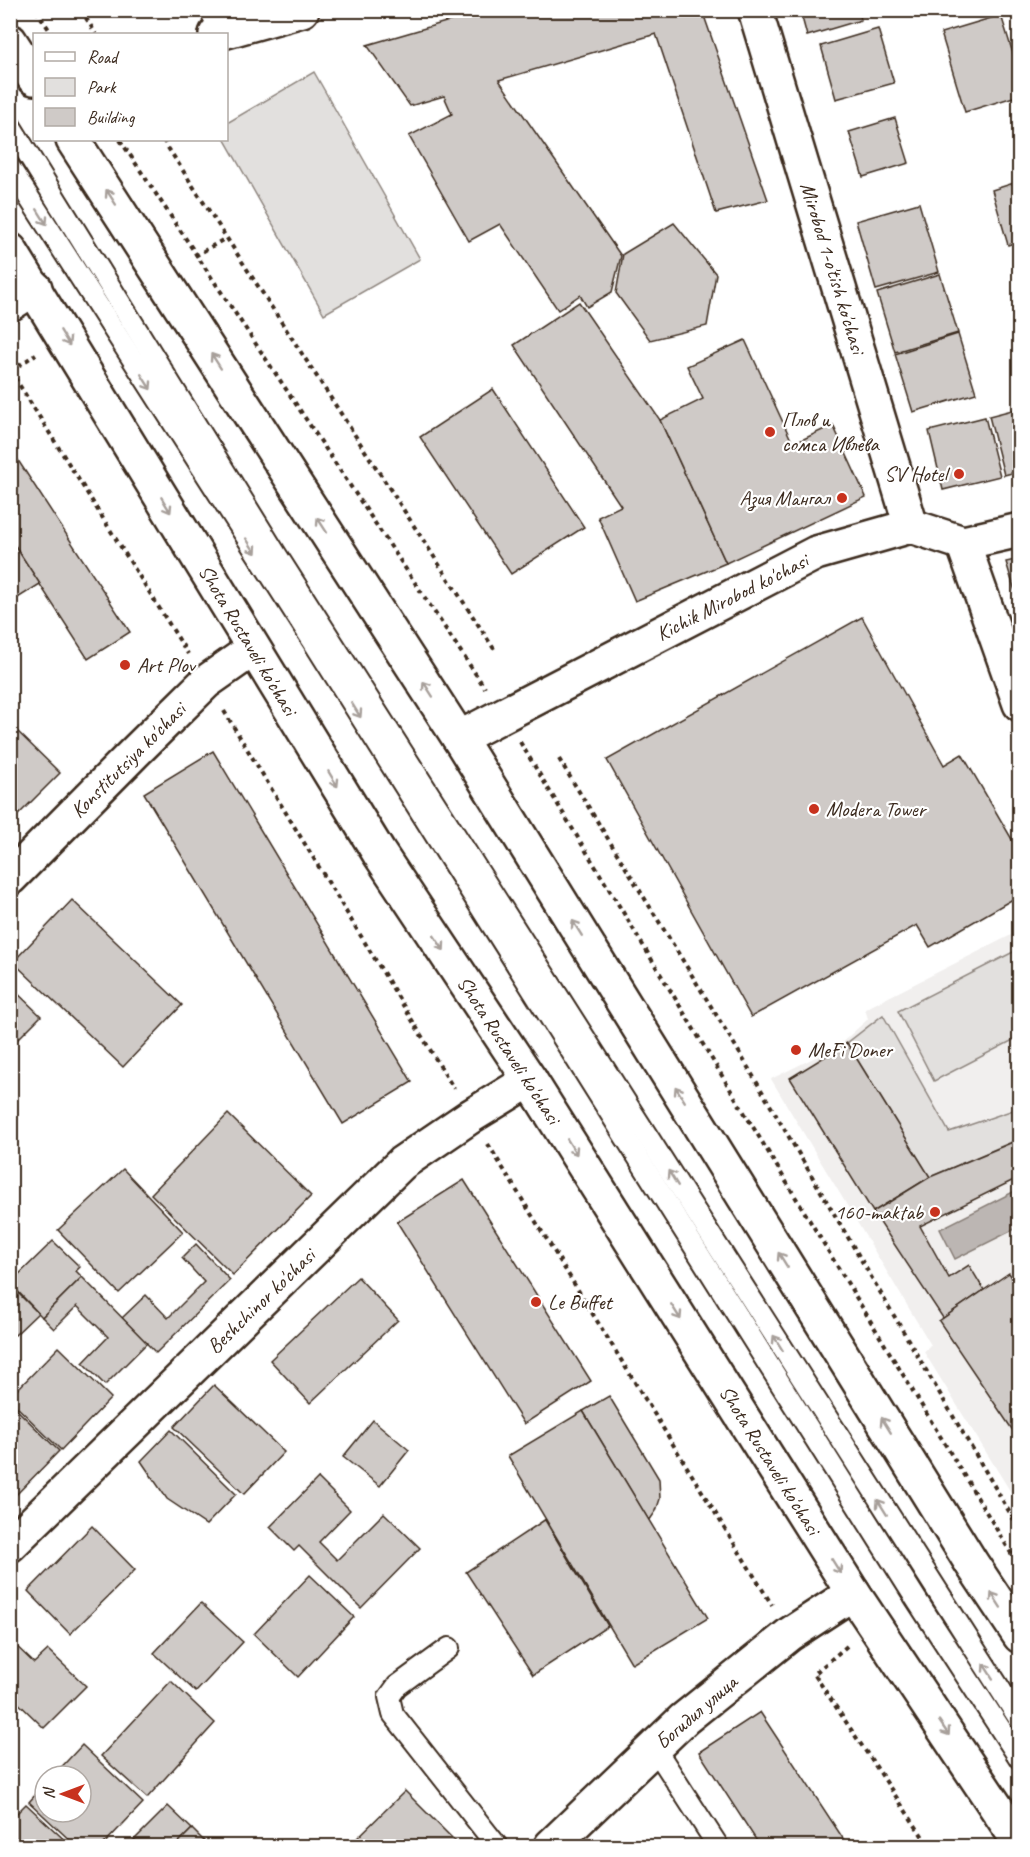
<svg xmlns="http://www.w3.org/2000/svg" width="1030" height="1857" viewBox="0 0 1030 1857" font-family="Caveat,sans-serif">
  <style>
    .built { fill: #f1efee }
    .green { fill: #e2e0de; stroke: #8e857e; stroke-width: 1.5 }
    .water { fill: #bcb6b3; stroke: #887e77; stroke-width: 1.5 }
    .building { fill: #cfcac7; stroke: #3b2a1e; stroke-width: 1.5 }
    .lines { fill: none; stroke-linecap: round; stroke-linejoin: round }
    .service-casing { stroke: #3b2a1e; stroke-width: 24 }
    .minor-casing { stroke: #3b2a1e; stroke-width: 38 }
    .primary-casing { stroke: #3b2a1e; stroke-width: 38 }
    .path { stroke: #3b2a1e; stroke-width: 4; stroke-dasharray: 4.5 4.5; stroke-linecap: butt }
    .service { stroke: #fff; stroke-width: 20 }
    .minor { stroke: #fff; stroke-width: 33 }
    .primary { stroke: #fff; stroke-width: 33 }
    .oneway { stroke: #a79f9a }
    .poi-dot { fill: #c8321e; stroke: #fff; stroke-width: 2 }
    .labels { text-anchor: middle; stroke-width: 4.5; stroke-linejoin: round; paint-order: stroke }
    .street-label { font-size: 21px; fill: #3b2a1e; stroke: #fff }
    .poi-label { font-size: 21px; fill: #3b2a1e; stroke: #fff; text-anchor: start }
  </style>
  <rect width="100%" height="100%" fill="#fff"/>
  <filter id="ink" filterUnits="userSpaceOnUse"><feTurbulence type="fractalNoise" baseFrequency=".0167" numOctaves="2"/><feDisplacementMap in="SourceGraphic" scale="12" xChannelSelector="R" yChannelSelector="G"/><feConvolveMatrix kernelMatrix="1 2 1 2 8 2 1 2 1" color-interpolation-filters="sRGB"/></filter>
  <g filter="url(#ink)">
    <path class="built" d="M1019,931l1,558 -8,5 -88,-142 7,-7 -160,-266 67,-33 30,-27 -3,-10z"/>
    <g class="green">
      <path d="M314,72l106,187 -96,55 -99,-174 2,-17z"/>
      <path d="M1019,949v88l-85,44 -36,-70z"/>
      <path d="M883,1015l66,117 70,-24v31l-89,38 -83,-134z"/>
    </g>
    <path class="water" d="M1019,1189v38l-64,32 -15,-30z"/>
    <g class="building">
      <path d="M487,10h215l66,190 -52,13 -60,-179 -157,46 122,176 -9,36 -25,15 -7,-12 -22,15 -58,-86 -31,17 -60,-105 43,-22 -8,-18 -34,10 -43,-61z"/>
      <path d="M800,10h59l2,10 -54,16z"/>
      <path d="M1001,15l19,61v19l-55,17 -24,-79z"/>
      <path d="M878,29l16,54 -58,16 -15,-53z"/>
      <path d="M895,118l14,45 -46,14 -14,-45z"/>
      <path d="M1020,181v60l-12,4 -16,-55z"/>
      <path d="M919,203l20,69 -63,18 -20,-69z"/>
      <path d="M674,223l42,51 -9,52 -57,14 -34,-47 7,-39z"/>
      <path d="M940,274l18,59 -63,19 -18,-59z"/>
      <path d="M579,302l81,118 66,143 -91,38 -37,-84 23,-11 -107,-161z"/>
      <path d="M958,334l18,59 -63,19 -18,-58z"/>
      <path d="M745,340l48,104 40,-19 33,72 -140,66 -66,-143 43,-21 -16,-33z"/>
      <path d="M493,389l91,138 -73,47 -91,-137z"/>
      <path d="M1020,408v63l-16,4 -15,-59z"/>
      <path d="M985,417l15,59 -57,14 -14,-59z"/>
      <path d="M10,448l120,184 -42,27 -78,-121z"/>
      <path d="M10,538l30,46 -30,19z"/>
      <path d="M1020,559v48l-14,-45z"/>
      <path d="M862,617l82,148 18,-11 58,99v42l-90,52 -13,-22 -166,92 -144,-257z"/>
      <path d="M13,727l47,46 -43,43 -7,-6v-81z"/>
      <path d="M213,751l199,331 -69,42 -199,-331z"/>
      <path d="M72,900l110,105 -59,62 -110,-105z"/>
      <path d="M10,986l31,30 -31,31z"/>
      <path d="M847,1043l83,134 -57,35 -83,-134z"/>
      <path d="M228,1114l83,82 -78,79 -82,-81z"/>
      <path d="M1020,1139v38l-100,49 29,52 20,-13 15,25 -41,28 -70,-106 57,-35z"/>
      <path d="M123,1169l60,63 -64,61 -61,-63z"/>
      <path d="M464,1180l127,201 -67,43 -127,-202z"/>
      <path d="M53,1241l27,26 -4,4 6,6 -40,40 -32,-34z"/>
      <path d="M196,1244l34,36 -74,73 -34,-35 24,-23 22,23 36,-36 -22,-24z"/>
      <path d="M1009,1273l11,16v152l-81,-120z"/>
      <path d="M82,1277l65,66 -42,42 -22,-22 25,-26 -31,-31 -23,23 -12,-12z"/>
      <path d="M358,1277l40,43 -88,83 -40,-43z"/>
      <path d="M10,1285l28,28 -23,22 -5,-4z"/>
      <path d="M59,1347l52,51 -50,52 -51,-50v-3z"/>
      <path d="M214,1385l70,67 -40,42 -70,-67z"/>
      <path d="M609,1396l50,83 1,20 -4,12 -7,10 -66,-110z"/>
      <path d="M10,1403l49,48 -48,49h-1z"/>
      <path d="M583,1411l125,207 -76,46 -124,-208z"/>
      <path d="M373,1420l36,30 -29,36 -37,-29z"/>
      <path d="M171,1430l65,64 -30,31 -39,-26 -26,-38z"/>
      <path d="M318,1478l32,32 -31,32 18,18 47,-47 36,35 -59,60 -62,-62 -5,5 -24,-24z"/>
      <path d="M546,1519l-1,1 63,106 -75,49 -67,-103z"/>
      <path d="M92,1526l43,44 -65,64 -42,-43z"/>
      <path d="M310,1575l44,42 -56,60 -44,-43z"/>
      <path d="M201,1603l42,39 -47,50 -42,-39z"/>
      <path d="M10,1640l24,23 14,-13 38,36 -42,42 -34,-33z"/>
      <path d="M171,1681l44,42 -68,75 -46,-42z"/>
      <path d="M760,1712l88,134h-88l-61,-94z"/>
      <path d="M82,1745l61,58 -41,43h-26l-47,-44 16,-18v28h36v-36h-28z"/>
      <path d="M405,1791l55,55h-111z"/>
      <path d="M26,1804l45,42h-61v-26z"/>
      <path d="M168,1806l24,23 -17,17h-47z"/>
      <path d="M192,1829l17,17h-34z"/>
    </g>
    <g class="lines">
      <defs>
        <g id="service">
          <path d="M210,10l12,23"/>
          <path d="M10,125l266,429 744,1166"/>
          <path d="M10,168l303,473 603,958 104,160"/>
          <path d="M449,1648l-52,38 -8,11 4,17 104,132"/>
          <path d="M654,1747l64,99"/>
        </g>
        <g id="minor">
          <path d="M755,10l156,516"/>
          <path d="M216,34l86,-24"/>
          <path d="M10,304l25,-16"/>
          <path d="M963,543l57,161"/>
          <path d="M459,738l357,-185 95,-27 52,17 57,-13"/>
          <path d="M10,878l124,-125 72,-71 47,-33"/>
          <path d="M10,1545l392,-382 69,-47 59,-36"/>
          <path d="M551,1846l133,-127 106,-85 63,-41"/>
        </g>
        <g id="primary">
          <path d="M10,41l24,37"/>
          <path d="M73,140l386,598 513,826 48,72"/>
          <path d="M10,250l369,603 151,227 323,513 167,250"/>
        </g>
      </defs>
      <use href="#service" class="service-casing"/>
      <use href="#minor" class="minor-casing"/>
      <use href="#primary" class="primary-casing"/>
      <g class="path">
        <path d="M36,10l16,24"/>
        <path d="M81,10l15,24"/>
        <path d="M120,140l365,548"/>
        <path d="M163,140l331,509"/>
        <path d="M195,256l31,-18"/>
        <path d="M10,370l178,284"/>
        <path d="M11,371l25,-17"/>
        <path d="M224,711l230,378"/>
        <path d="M520,742l500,826"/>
        <path d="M559,759l177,288 284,483"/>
        <path d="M488,1144l284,461"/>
        <path d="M847,1646l-33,28 115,172"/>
      </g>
      <use href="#service" class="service"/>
      <use href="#minor" class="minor"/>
      <use href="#primary" class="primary"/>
    </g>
    <defs><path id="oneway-shaft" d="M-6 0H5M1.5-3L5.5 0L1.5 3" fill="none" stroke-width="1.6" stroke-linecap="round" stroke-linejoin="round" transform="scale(1.5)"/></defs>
    <g class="oneway">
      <use href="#oneway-shaft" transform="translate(111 197) rotate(-123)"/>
      <use href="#oneway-shaft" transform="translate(42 217) rotate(58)"/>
      <use href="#oneway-shaft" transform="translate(65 338) rotate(59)"/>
      <use href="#oneway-shaft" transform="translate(216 361) rotate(-123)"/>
      <use href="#oneway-shaft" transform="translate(146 382) rotate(58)"/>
      <use href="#oneway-shaft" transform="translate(166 505) rotate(59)"/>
      <use href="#oneway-shaft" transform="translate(322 525) rotate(-123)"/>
      <use href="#oneway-shaft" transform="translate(251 546) rotate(57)"/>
      <use href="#oneway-shaft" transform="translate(428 689) rotate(-123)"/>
      <use href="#oneway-shaft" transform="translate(356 710) rotate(58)"/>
      <use href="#oneway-shaft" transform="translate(333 779) rotate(59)"/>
      <use href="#oneway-shaft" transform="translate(577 928) rotate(-122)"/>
      <use href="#oneway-shaft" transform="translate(439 943) rotate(56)"/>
      <use href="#oneway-shaft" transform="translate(680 1094) rotate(-122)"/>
      <use href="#oneway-shaft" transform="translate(572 1147) rotate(58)"/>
      <use href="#oneway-shaft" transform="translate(673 1178) rotate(-122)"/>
      <use href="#oneway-shaft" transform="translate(783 1260) rotate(-122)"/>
      <use href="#oneway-shaft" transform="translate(676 1312) rotate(58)"/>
      <use href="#oneway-shaft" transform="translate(778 1343) rotate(-122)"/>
      <use href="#oneway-shaft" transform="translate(886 1425) rotate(-122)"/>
      <use href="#oneway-shaft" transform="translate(882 1507) rotate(-122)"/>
      <use href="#oneway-shaft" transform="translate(836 1566) rotate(58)"/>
      <use href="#oneway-shaft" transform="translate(996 1600) rotate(-123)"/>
      <use href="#oneway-shaft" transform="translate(988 1671) rotate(-123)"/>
      <use href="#oneway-shaft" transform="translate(944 1728) rotate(56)"/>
    </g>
  </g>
  <g class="poi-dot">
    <circle cx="770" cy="432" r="6"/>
    <circle cx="959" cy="474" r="6"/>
    <circle cx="842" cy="498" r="6"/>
    <circle cx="125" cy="665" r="6"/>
    <circle cx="814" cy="809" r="6"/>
    <circle cx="796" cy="1050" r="6"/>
    <circle cx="935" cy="1212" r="6"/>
    <circle cx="536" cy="1302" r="6"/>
  </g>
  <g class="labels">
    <g class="street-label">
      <text transform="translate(833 268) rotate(73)" y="7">Mirobod 1-o'tish ko'chasi</text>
      <text transform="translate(732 597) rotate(-27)" y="7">Kichik Mirobod ko'chasi</text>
      <text transform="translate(248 640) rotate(59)" y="7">Shota Rustaveli ko'chasi</text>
      <text transform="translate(128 760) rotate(-45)" y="7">Konstitutsiya ko'chasi</text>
      <text transform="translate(509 1050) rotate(57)" y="7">Shota Rustaveli ko'chasi</text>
      <text transform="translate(261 1301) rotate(-44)" y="7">Beshchinor ko'chasi</text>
      <text transform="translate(770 1460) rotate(58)" y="7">Shota Rustaveli ko'chasi</text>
      <text transform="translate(696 1712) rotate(-41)" y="7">Богидил улица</text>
    </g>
    <g class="poi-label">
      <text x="782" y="427">Плов и<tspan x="782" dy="24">сомса Ивлева</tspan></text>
      <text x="947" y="481" text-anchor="end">SV Hotel</text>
      <text x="830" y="505" text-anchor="end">Азия Мангал</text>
      <text x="137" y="672">Art Plov</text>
      <text x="826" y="816">Modera Tower</text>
      <text x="808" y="1057">MeFi Doner</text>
      <text x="923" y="1219" text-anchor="end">160-maktab</text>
      <text x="548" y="1309">Le Buffet</text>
    </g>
  </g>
  <rect width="1030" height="1857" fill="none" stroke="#fff" stroke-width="36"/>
  <rect x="18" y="18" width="994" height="1821" fill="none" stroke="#3b2a1e" stroke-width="2" filter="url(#ink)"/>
  <rect x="33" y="33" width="195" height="108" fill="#ffffff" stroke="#b1aaa5" stroke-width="1.5"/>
  <rect x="45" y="52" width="30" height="9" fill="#ffffff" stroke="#b1aaa5" stroke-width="1.5"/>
  <text x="87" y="63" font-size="18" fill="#3b2a1e">Road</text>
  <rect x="45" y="78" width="30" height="18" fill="#e2e0de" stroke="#b1aaa5" stroke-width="1.5"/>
  <text x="87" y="93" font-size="18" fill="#3b2a1e">Park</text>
  <rect x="45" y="108" width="30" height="18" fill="#cfcac7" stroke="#b1aaa5" stroke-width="1.5"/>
  <text x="87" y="123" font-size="18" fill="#3b2a1e">Building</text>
  <g transform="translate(63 1794) rotate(270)"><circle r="28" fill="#ffffff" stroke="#b1aaa5" stroke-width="1.5"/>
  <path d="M0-4.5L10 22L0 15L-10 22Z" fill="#c8321e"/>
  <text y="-9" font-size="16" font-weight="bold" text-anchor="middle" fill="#3b2a1e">N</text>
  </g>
</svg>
